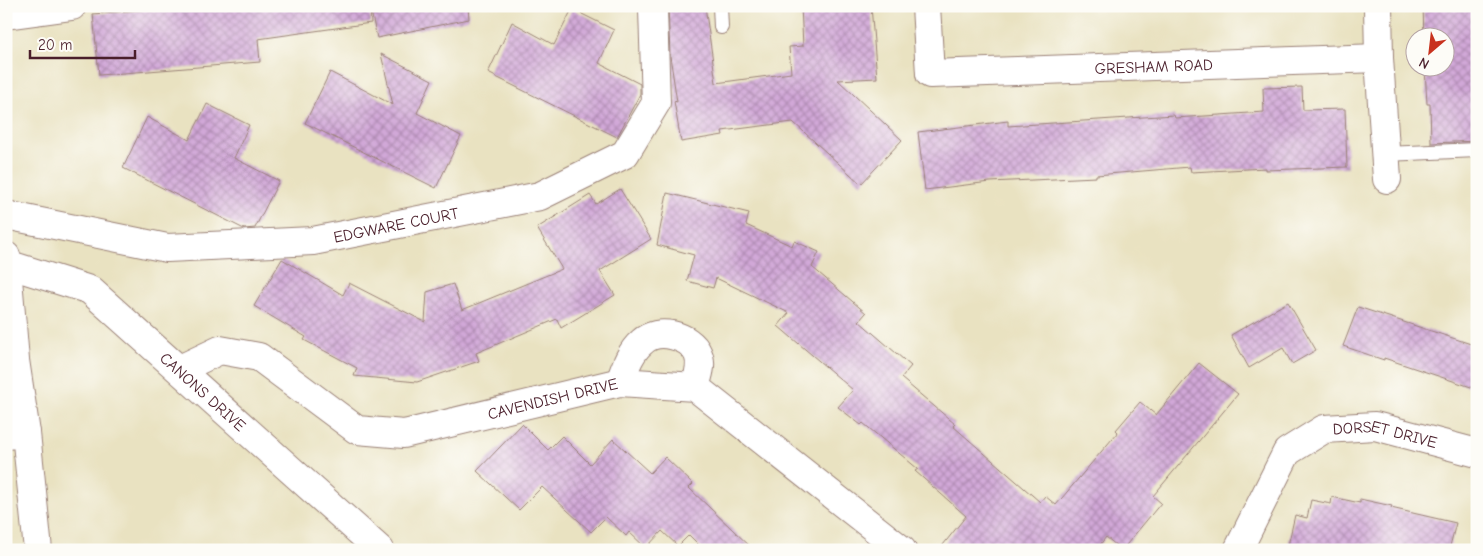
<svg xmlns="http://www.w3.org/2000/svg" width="1483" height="556" viewBox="0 0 1483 556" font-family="'Comic Neue',sans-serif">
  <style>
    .building { fill: url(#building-cross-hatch) }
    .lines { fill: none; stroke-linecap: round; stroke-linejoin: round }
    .service-casing { stroke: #9a8076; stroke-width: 16 }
    .minor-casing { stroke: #9a8076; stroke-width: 30 }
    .primary-casing { stroke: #9a8076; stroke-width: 30 }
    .service { stroke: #fff; stroke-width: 14 }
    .minor { stroke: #fff; stroke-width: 28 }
    .primary { stroke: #fff; stroke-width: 28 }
    .labels { text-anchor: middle; stroke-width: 4.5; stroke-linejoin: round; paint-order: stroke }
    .street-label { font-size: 16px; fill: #4a1f2b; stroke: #fdfcf7 }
  </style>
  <defs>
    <pattern id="building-cross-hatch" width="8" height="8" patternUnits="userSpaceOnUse" patternTransform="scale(1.25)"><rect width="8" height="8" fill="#d1a8d8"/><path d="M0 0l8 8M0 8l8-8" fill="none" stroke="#ac88af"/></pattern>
  </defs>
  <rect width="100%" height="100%" fill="#fdfcf7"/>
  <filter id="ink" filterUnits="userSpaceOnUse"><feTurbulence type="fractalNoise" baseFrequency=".02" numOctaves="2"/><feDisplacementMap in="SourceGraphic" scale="10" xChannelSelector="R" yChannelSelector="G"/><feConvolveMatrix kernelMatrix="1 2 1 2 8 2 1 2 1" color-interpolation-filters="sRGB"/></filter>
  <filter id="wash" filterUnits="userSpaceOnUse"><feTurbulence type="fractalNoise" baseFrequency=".0096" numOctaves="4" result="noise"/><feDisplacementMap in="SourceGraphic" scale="20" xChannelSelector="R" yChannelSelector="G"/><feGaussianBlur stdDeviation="1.12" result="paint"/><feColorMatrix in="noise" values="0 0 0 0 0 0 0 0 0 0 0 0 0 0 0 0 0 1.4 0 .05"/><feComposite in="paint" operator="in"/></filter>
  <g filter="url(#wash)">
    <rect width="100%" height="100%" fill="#e9e2c1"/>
    <g id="blocks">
      <g class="building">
        <path d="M184,6h284l1,13 -92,19 -7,-31 1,16 -113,16 2,23 -161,13 -6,-61z"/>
        <path d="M668,6h37l11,77 75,-10 -2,-26 14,-1 -2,-40h70l6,72 -39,2 64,60 -41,44 -68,-62 -71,9 1,4 -42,7 -7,-41 3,1 -7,-46z"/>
        <path d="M1423,6h54v135l-46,2 -1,-39h-3l-2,-36h21v-30h-22z"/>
        <path d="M572,9l42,21 -15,33 41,21v10l-23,43 -129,-64 24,-51 42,23z"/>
        <path d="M381,54l51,26 -15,33 44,23 -25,52 -131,-65 25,-51 63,33z"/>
        <path d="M1302,87l1,23 42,-1 2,58 -81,3v-2l-75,4 -1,-5 -94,8v2l-106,5 -65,8 -7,-58 90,-11v5l166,-11 1,3 89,-6 -1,-24z"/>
        <path d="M207,104l42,21 -15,33 45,23 -24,47 -11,1 -121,-61 24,-51 42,23z"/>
        <path d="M620,189l31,50 -51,32 15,24 -54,33 -4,-9 -81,34 3,8 -62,21 -63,-6 3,-8 -53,-28 2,-3 -52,-31 28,-47 61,36 6,-12 76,39 2,-30 26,-8 9,26 100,-41 -25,-41 53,-33 6,9z"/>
        <path d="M667,193l82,20 -3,12 46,21 2,-5 25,11 -7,15 54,46 -7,8 52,45 -10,12 54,46 -2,2 87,76 5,-6 11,9 62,-73 -2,-2 24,-28 16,13 43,-52 39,31 -85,102 8,7 -39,47 -16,-13 -10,13h-157l27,-34 -51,-45 3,-2 -55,-46 -2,2 -23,-18 15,-17 -75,-64 11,-13 -73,-35 -3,10 -26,-7 7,-26 -37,-10z"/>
        <path d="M1288,302l28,48 -24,14 -9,-16 -34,20 -18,-33z"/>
        <path d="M1358,307l119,39v43l-93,-31v2l-41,-14z"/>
        <path d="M522,424l26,26 14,-14 28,28 23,-25 37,34 15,-16 28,27 -4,4 65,62h-50l-15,-15 -11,11 -16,-15 -16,17 -17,-16 -3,4 -20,-19 -15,15 -49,-45 -23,23 -42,-39z"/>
        <path d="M1332,497l28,6v-4l32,7 -1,2 65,15 -7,27h-162l8,-35 12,3 4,-18 20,4z"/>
      </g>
    </g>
  </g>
  <g filter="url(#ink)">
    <use href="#blocks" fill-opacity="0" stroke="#9a8076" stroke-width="1"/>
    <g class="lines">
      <defs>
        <g id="service">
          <path d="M720,6l1,21"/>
          <path d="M1386,154l91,-4"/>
        </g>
        <g id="minor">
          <path id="s1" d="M926,6l4,68 449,-16"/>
          <path d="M1378,6l1,52 8,121"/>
          <path d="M6,15l66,-9"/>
          <path id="s2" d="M6,215l161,33 146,-7 227,-45 85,-42 31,-51 -3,-94"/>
          <path id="s3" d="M7,264l83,26 290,260"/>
          <path id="s4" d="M180,369l40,-19 39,7 98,73 47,4 216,-52 75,5 207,163"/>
          <path d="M620,382c5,-14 10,-30 22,-40 15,-15 48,-7 56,12 5,11 0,22 -3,33"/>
          <path d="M6,435l20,-2"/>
          <path id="s5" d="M1238,550l49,-98 37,-23 51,-3 102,27"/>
        </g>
        <path id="primary" d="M6,256l9,104 11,73 12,117"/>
      </defs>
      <use href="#service" class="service-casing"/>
      <use href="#minor" class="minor-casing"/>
      <use href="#primary" class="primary-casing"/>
      <use href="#service" class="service"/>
      <use href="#minor" class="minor"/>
      <use href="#primary" class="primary"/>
    </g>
  </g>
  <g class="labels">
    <g class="street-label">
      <text dy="6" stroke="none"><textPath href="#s1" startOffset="292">GRESHAM ROAD</textPath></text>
      <text dy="6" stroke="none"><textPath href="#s2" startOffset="395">EDGWARE COURT</textPath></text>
      <text dy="6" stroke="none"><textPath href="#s3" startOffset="239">CANONS DRIVE</textPath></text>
      <text dy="6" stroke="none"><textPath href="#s4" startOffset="406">CAVENDISH DRIVE</textPath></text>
      <text dy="6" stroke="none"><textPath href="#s5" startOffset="215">DORSET DRIVE</textPath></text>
    </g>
  </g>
  <rect width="1483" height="556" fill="none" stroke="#fdfcf7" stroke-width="25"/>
  <g transform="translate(1430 52) rotate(208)"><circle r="24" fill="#fdfcf7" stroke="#b5a4a5"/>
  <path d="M0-4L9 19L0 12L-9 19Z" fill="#c8321e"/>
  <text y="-8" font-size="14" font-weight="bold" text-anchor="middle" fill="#4a1f2b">N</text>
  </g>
  <path d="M30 50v8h105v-8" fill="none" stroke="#4a1f2b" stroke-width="2.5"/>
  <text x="38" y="50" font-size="15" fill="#4a1f2b" stroke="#fdfcf7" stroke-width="4" paint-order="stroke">20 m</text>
</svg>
